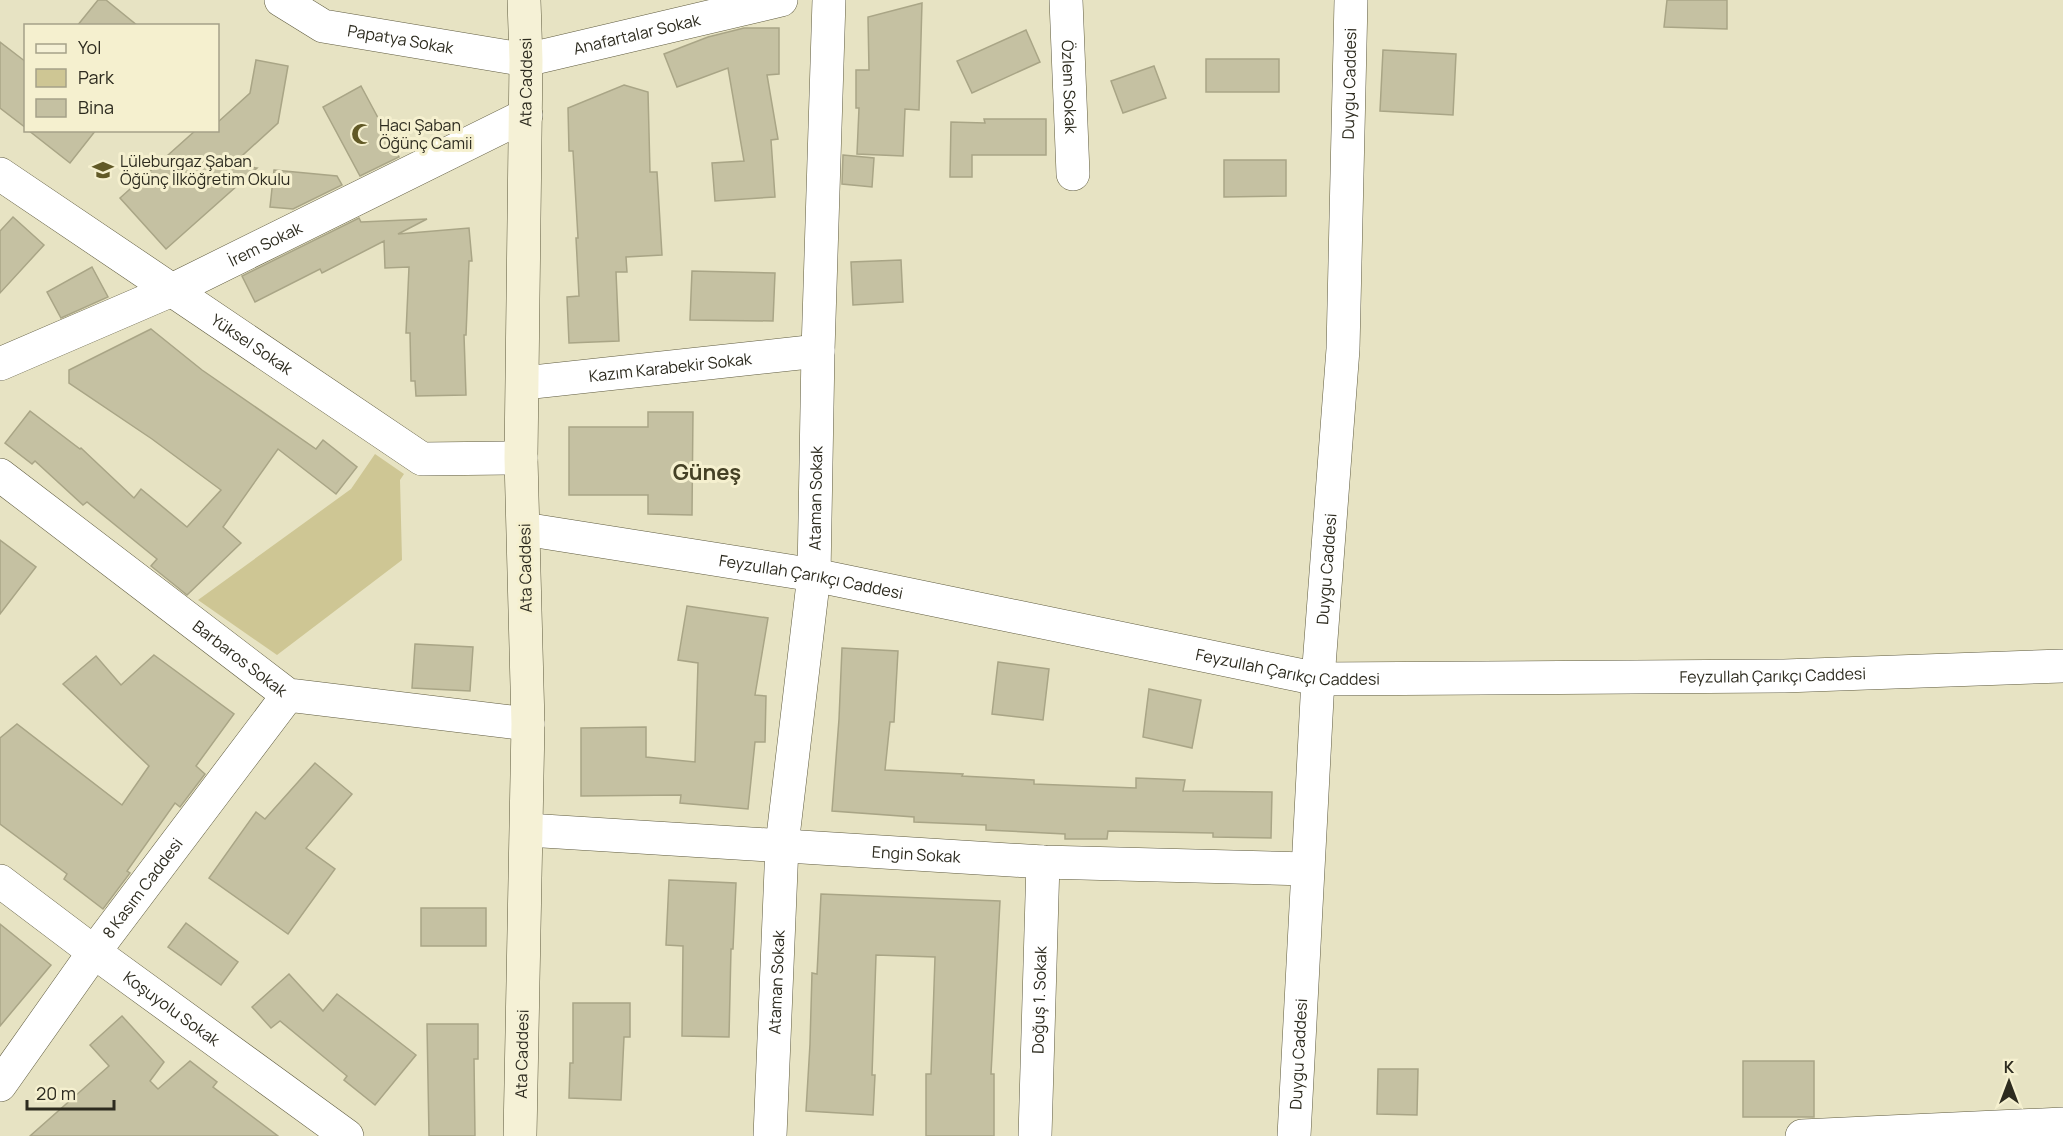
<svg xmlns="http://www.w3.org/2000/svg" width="2063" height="1136" viewBox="0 0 2063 1136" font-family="Manrope,sans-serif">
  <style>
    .green { fill: #cec694 }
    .building { fill: #c5c1a2; stroke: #a9a586; stroke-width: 1.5 }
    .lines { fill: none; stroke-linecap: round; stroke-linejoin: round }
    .street-casing { stroke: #5f5b3f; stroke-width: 34 }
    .secondary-casing { stroke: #5f5b3f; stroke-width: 34 }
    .street { stroke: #fff; stroke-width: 33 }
    .secondary { stroke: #f5f1d6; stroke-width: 33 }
    .labels { text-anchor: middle; stroke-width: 6; stroke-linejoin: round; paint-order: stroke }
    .street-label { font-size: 16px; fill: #2d2b1f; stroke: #f5f0cf }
    .poi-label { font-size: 16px; fill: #2d2b1f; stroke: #f5f0cf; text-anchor: start }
    .district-label { font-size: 22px; font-weight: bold; fill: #444025; stroke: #f5f0cf }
  </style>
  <rect width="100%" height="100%" fill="#e7e3c3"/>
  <path class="green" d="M375,454l29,20 -4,6 2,80 -125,95 -79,-55 153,-111z"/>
  <g class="building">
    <path d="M98,0h8l32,26h-61z"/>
    <path d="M1667,0h60v29l-63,-2z"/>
    <path d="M922,3l-3,107 -14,-1 -2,47 -46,-2 2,-46h-3v-38h13l-1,-53z"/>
    <path d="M744,28h35v46l-12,1 11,64 -7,1 4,57 -60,4 -3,-38 32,-2 -16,-93 -51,19 -13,-33 44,-17z"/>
    <path d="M1026,30l14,32 -68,31 -15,-32z"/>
    <path d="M0,42l26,20v66l-26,-20z"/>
    <path d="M1383,50l73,4 -3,61 -73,-4z"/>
    <rect x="1206" y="59" width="73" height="33"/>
    <path d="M256,60l32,6 -10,57 -46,42 25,3 -91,81 -46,-51 76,-68h22v-8l32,-29z"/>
    <path d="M1154,66l12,32 -43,15 -12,-32z"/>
    <path d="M624,85l24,7 2,80h7l5,83 -36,2 1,15h-11l3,69 -50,2 -2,-46 12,-1 -3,-58h2l-5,-87h-4l-1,-43z"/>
    <path d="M361,86l38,71 -39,19 -37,-69z"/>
    <path d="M984,119h62v36h-74v22h-22l1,-55 34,1z"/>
    <path d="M28,130h68l-26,33z"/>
    <path d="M843,155l31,3 -2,29 -30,-3z"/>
    <path d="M1224,160h62v36l-62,1z"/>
    <path d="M274,170l63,6 5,9 -49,24 -23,-2z"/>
    <path d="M13,217l31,28 -44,48v-62z"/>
    <path d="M359,218l2,4 66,-3 -29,15 71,-6 3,33h-3l-3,74h-2l2,60 -50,1 -1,-15h-4l-1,-48h-4l3,-66 -24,1 -1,-27 -62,32 -2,-4 -65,33 -13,-26z"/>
    <path d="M901,260l2,42 -50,3 -2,-43z"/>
    <path d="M92,267l16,30 -47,21 -14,-26z"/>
    <path d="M692,271l83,2 -2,48 -83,-1z"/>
    <path d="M151,329l51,41 114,79 7,-9 34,27 -21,27 -58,-45 -55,78 18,16 -54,52 -36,-29 6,-7 -70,-57 -4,3 -48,-44 -3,3 -27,-21 25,-32 50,38 1,-1 53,50 7,-9 46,38 34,-37 -69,-51 -83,-56v-13z"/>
    <path d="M648,412h45l-1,103 -44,-1v-19h-79v-68h79z"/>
    <path d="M0,540l36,27 -36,47z"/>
    <path d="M687,606l81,12 -13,77 11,1 -1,46h-10l-7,67 -68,-6 1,-8 -100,1v-68l65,-1v30l49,5 3,-99 -20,-3z"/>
    <path d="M415,644l58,3 -3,44 -58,-3z"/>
    <path d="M842,648l56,3 -4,71h-4l-5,48 78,4 -1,2 72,4v4l102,4v-10l49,2 -2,11 89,1 -1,46 -58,-1v-4l-105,-2 -1,8h-42v-5l-79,-4v-5l-72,-3v-5l-82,-6 7,-92z"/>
    <path d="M154,655l80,59 -38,52 9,8 -25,33 -5,-4 -48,68 3,2 -27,36 -39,-30 3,-5 -67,-50v-86l17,-14 105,81 27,-39 -86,-82 33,-28 25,29z"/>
    <path d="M998,662l51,7 -6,51 -51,-6z"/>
    <path d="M1149,689l52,11 -9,48 -49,-11z"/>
    <path d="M315,763l37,31 -46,54 29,21 -47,65 -79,-56 47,-66 9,7z"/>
    <path d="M669,880l67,3 -3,66h-2l-2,88 -47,-1 1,-90 -17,-1z"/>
    <path d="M821,894l179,7 -9,173h3v62h-68v-62h5l4,-117 -59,-2 -4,120h3l-2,40 -67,-4 4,-67 2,-71 5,1z"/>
    <rect x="421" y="908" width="65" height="38"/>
    <path d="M186,923l52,39 -17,23 -53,-38z"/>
    <path d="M0,924l51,41 -51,61z"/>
    <path d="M289,974l34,37 14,-17 79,61 -41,50 -31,-25 3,-4 -67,-55 -9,7 -19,-21z"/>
    <path d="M573,1003h57v34h-6l-3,63 -52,-2 1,-35h3z"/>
    <path d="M122,1016l42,46 -14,19 8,8 32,-28 27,21 -4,5 65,49h-248l79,-70 -19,-21z"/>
    <path d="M427,1024h51v35h-4l1,77h-46z"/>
    <rect x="1743" y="1061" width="71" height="56"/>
    <path d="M1378,1069h40l-1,46 -40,-1z"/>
  </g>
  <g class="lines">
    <defs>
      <g id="street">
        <path id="s1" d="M281,0l42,26 203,34 255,-60"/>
        <path id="s2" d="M1066,0l7,174"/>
        <path id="s3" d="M0,174l422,285 99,-1"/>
        <path id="s4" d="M0,364l172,-74 354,-175"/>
        <path id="s5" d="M524,383l294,-32"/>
        <path id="s6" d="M0,475l288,220 240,29"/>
        <path id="s7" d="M524,529l290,46 504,104 466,-3 279,-10"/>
        <path id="s8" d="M527,830l516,32 264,7"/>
        <path id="s9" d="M0,881l94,71 253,184"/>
        <path id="s10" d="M0,1085l94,-133 194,-257"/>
        <path id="s11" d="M770,1136l12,-291 32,-270 4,-224 11,-351"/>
        <path id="s12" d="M1035,1136l8,-274"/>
        <path id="s13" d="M1294,1136l24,-457 25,-330 8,-349"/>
        <path d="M1802,1136l261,-12"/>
      </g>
      <g id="secondary">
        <path id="s14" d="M520,1136l8,-412 -7,-266 5,-398 -2,-60"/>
      </g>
    </defs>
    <use href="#street" class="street-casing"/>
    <use href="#secondary" class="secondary-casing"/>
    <use href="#street" class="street"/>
    <use href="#secondary" class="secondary"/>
  </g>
  <defs>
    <symbol id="mosque-bare" viewBox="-9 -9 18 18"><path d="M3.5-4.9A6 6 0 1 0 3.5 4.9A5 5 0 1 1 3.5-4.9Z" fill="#615926" stroke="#f5f0cf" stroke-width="2.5" paint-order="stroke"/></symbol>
    <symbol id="school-bare" viewBox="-9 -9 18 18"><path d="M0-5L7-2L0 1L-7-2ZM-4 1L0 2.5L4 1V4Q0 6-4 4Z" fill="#615926" stroke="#f5f0cf" stroke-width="2.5" paint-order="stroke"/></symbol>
  </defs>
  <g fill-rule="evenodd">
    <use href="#mosque-bare" x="347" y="119" width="30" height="30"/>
    <use href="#school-bare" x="88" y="155" width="30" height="30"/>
  </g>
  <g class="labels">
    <g class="street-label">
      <text dy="6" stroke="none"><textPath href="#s1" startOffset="369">Anafartalar Sokak</textPath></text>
      <text dy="6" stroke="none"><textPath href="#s1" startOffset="128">Papatya Sokak</textPath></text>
      <text dy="6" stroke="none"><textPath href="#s14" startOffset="1054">Ata Caddesi</textPath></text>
      <text dy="6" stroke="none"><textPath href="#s13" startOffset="1054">Duygu Caddesi</textPath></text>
      <text dy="6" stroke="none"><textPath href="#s2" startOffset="87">Özlem Sokak</textPath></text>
      <text dy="6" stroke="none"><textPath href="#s4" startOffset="291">İrem Sokak</textPath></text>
      <text dy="6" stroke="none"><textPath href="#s3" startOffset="304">Yüksel Sokak</textPath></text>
      <text dy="6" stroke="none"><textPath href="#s5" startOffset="147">Kazım Karabekir Sokak</textPath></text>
      <text dy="6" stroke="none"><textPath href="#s11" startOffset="640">Ataman Sokak</textPath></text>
      <text transform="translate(525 568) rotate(-91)" y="6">Ata Caddesi</text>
      <text dy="6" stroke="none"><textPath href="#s13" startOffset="568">Duygu Caddesi</textPath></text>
      <text dy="6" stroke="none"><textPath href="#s7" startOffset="291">Feyzullah Çarıkçı Caddesi</textPath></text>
      <text dy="6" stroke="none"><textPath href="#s6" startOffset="302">Barbaros Sokak</textPath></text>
      <text dy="6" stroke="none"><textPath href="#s7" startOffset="777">Feyzullah Çarıkçı Caddesi</textPath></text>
      <text dy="6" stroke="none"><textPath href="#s7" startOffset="1263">Feyzullah Çarıkçı Caddesi</textPath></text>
      <text dy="6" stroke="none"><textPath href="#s8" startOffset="390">Engin Sokak</textPath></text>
      <text dy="6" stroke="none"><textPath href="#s10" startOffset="243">8 Kasım Caddesi</textPath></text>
      <text dy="6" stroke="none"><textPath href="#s11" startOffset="154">Ataman Sokak</textPath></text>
      <text dy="6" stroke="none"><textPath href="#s12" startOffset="136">Doğuş 1. Sokak</textPath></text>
      <text dy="6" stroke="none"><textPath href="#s9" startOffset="214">Koşuyolu Sokak</textPath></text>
      <text dy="6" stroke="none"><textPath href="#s13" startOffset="82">Duygu Caddesi</textPath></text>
      <text dy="6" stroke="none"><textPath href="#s14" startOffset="82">Ata Caddesi</textPath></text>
    </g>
    <g class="poi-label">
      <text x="379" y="131">Hacı Şaban<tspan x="379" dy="18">Öğünç Camii</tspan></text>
      <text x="120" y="167">Lüleburgaz Şaban<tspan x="120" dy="18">Öğünç İlköğretim Okulu</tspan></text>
    </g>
    <g class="district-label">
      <text x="707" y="480">Güneş</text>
    </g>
  </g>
  <rect x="24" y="24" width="195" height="108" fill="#f5f0cf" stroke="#a5a189" stroke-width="1.5"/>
  <rect x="36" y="44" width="30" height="9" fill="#f5f1d6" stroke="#a5a189" stroke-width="1.5"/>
  <text x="78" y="54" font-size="18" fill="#2d2b1f">Yol</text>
  <rect x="36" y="69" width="30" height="18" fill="#cec694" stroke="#a5a189" stroke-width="1.5"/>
  <text x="78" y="84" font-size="18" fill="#2d2b1f">Park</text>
  <rect x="36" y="99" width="30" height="18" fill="#c5c1a2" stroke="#a5a189" stroke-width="1.5"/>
  <text x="78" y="114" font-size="18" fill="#2d2b1f">Bina</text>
  <g transform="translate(2009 1082)" stroke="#f5f0cf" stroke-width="4.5" paint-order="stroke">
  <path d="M0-4.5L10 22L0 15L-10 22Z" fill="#2d2b1f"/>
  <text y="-9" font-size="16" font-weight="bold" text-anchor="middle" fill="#2d2b1f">K</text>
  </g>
  <path d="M27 1100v9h87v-9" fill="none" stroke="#2d2b1f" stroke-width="3"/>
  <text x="36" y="1100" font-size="18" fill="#2d2b1f" stroke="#f5f0cf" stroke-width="4.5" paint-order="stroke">20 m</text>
</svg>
